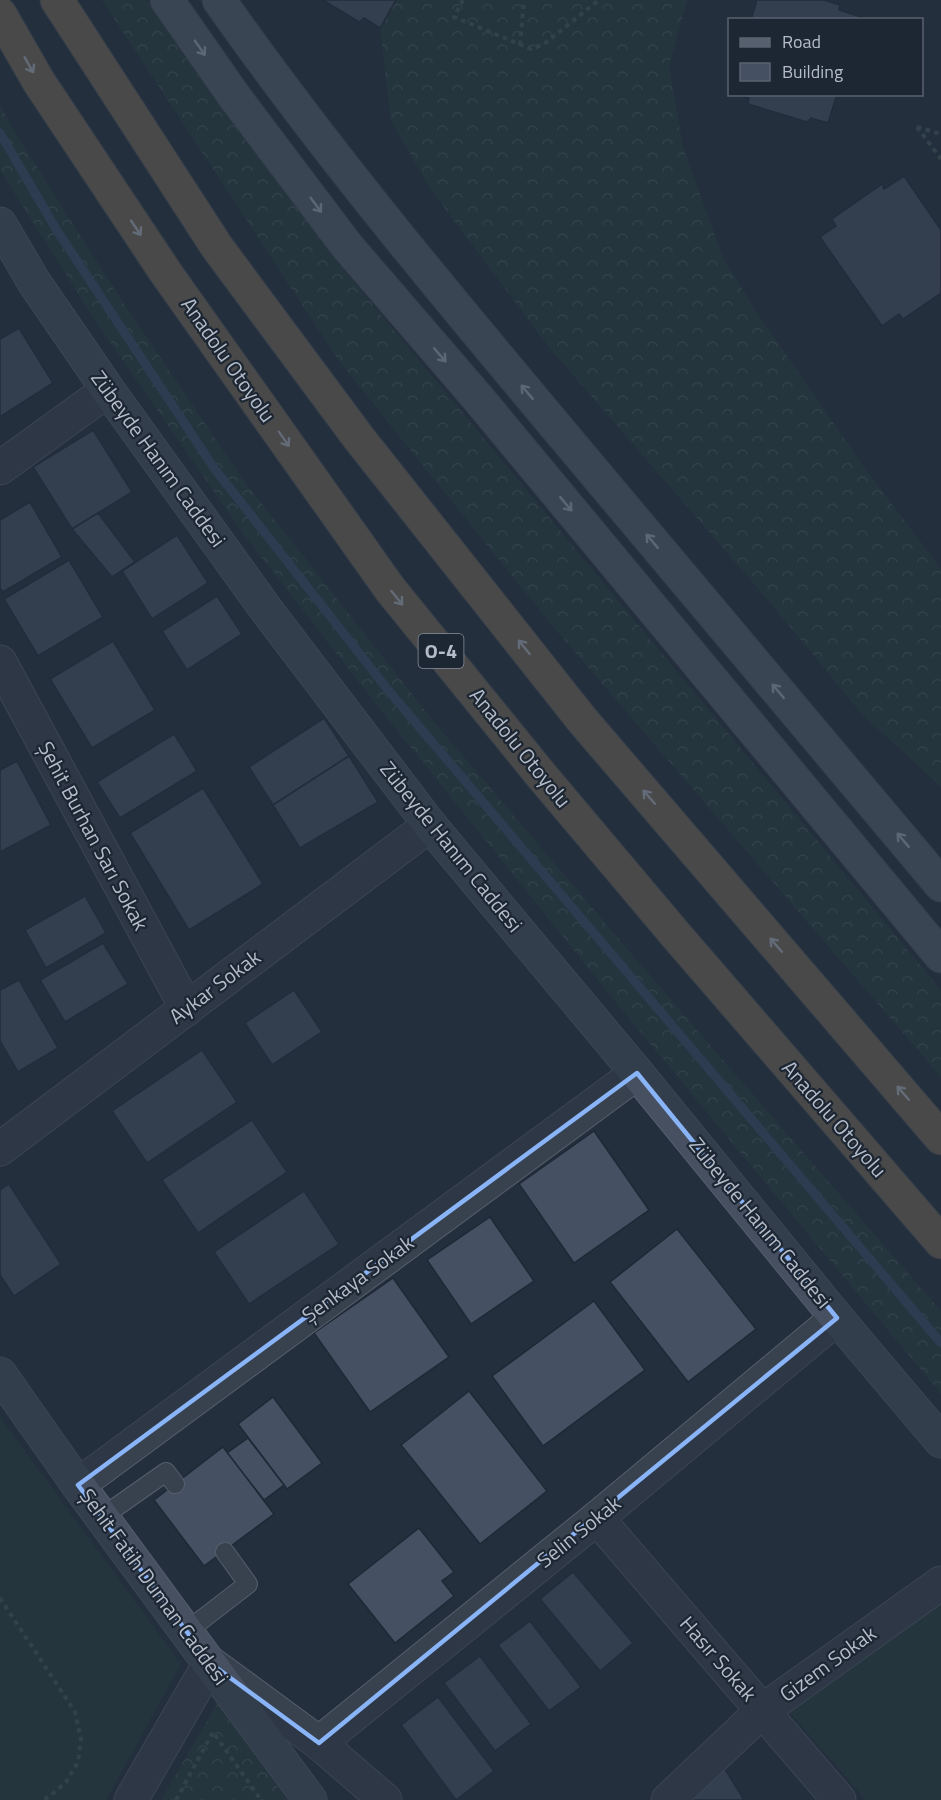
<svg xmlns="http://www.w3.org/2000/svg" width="941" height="1800" viewBox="0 0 941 1800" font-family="'Titillium Web',sans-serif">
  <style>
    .grass { fill: #263c3f }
    .forest { fill: url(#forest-crowns) }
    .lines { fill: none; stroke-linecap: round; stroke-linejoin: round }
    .stream { stroke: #394c67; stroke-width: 9 }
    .building { fill: #455162; stroke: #1f2835; stroke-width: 1.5 }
    .lane-casing { stroke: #565f6c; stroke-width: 20 }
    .street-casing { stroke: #565f6c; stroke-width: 35 }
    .secondary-casing { stroke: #565f6c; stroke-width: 35 }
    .primary-casing { stroke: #414a57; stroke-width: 35 }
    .highway-casing { stroke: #434c59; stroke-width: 35 }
    .path { stroke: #44595c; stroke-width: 4; stroke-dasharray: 4.5 4.5; stroke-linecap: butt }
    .lane { stroke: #38414e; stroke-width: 18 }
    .street { stroke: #38414e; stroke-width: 33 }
    .secondary { stroke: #465061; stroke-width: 33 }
    .primary { stroke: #56606e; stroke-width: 33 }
    .highway { stroke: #746855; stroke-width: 33 }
    .oneway { stroke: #a1aab7 }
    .oneway2 { stroke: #aeb4bd }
    .marked { fill: none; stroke: #8ab4f8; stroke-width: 4.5; stroke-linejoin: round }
    .labels { text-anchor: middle; stroke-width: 4.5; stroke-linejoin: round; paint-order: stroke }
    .shield { fill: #1d2633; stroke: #878f9c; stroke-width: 1.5 }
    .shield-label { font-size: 20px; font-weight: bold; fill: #b4bcc9 }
    .street-label { font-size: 21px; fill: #b4bcc9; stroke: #1d2633 }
  </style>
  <defs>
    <pattern id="forest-crowns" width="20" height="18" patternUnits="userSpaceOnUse" patternTransform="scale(1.5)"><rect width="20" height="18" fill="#263c3f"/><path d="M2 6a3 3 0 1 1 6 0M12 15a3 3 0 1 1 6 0" fill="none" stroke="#435659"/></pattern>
  </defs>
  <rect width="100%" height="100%" fill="#242f3e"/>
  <g class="grass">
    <path d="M0,1417l181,247 -75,136h-106z"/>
    <path d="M941,1583v217h-75l-88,-101z"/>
  </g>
  <g class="forest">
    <path d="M102,0h45l65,95 128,170 601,725v87l-392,-455 -210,-261z"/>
    <path d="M396,0h291l-18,67 14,80 40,111 32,52 109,157 77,102v218l-79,-73 -95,-115 -219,-253 -117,-156 -40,-69 -11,-93z"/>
    <path d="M0,105l14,26 102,161 128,189 190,241 236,277 271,312v83l-319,-384 -242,-301 -138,-177 -150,-216 -92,-146z"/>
    <path d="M218,1702l69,98h-126z"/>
  </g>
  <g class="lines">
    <path class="stream" d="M0,133l56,96 158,239 174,222 553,653"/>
  </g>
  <g class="building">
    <path d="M323,0h73l-16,28 -16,-10 -5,4z"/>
    <path d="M757,0h67l16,5 -1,5 22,7 -1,3h-109z"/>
    <path d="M737,94h100l-9,29 -17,-5 -4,4 -59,-18 1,-6z"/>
    <path d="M904,176l37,54v63l-38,26 -4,-5 -17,12 -62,-89 16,-11 -4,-7 50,-35 2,5z"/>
    <path d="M19,328l34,55 -53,34v-78z"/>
    <path d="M93,430l39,62 -60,37 -39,-62z"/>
    <path d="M30,502l32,55 -59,35 -3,-4v-68z"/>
    <path d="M98,513l37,49 -23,15 -40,-48z"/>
    <path d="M177,535l31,48 -56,36 -30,-48z"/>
    <path d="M69,560l34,57 -65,39 -34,-57z"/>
    <path d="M217,596l25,38 -55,36 -25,-39z"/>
    <path d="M113,641l42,69 -63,38 -42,-69z"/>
    <path d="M324,718l25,38 -76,49 -24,-38z"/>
    <path d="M174,734l23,37 -77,47 -23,-36z"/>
    <path d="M349,756l29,46 -78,46 -27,-43z"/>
    <path d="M17,761l34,64 -51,27v-82z"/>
    <path d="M203,788l60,96 -74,46 -59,-97z"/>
    <path d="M85,896l21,37 -60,35 -21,-38z"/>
    <path d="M103,943l25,41 -63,38 -25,-42z"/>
    <path d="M19,980l39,68 -40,24 -18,-31v-51z"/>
    <path d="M294,990l28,42 -50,33 -27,-42z"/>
    <path d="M202,1050l35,52 -90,61 -35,-52z"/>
    <path d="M252,1120l35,52 -89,61 -36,-53z"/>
    <path d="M594,1131l55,79 -75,53 -55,-79z"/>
    <path d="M9,1184l52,80 -47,32 -14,-21v-85z"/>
    <path d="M304,1191l35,53 -90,60 -35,-52z"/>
    <path d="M490,1217l44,64 -63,43 -44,-64z"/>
    <path d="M677,1229l79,100 -68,53 -78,-100z"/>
    <path d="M393,1278l56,79 -79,55 -56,-79z"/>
    <path d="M594,1301l51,69 -102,76 -51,-70z"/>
    <path d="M469,1391l78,100 -67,53 -79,-99z"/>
    <path d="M273,1397l49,66 -35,26 -49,-65z"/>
    <path d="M248,1438l36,47 -20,15 -37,-47z"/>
    <path d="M223,1447l51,67 -70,52 -50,-66z"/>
    <path d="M419,1528l35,44 -12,9 12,15 -59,47 -47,-59z"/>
    <path d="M573,1572l60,71 -33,28 -60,-72z"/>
    <path d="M530,1621l51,66 -32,24 -51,-66z"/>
    <path d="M480,1656l51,68 -36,27 -51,-68z"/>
    <path d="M438,1697l56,74 -38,29 -55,-75z"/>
    <path d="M723,1766l21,34h-63z"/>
  </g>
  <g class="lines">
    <defs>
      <g id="lane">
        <path d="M102,1517l64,-45 9,12"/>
        <path d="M187,1631l61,-47 -23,-32"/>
      </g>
      <g id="street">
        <path d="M0,468l108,-78"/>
        <path d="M0,662l187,347"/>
        <path d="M0,1149l430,-324"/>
        <path d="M78,1485l559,-412"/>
        <path d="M597,1518l242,282"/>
        <path d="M319,1743l278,-225 240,-200"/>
        <path d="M131,1800l79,-137 109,80 66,57"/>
        <path d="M668,1800l94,-89 179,-128"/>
      </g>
      <g id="secondary">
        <path d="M0,224l34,58 74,108 157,218 165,217 207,248 200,245 104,123"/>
        <path d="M0,1374l78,111 232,315"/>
      </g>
      <g id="primary">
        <path d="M167,0l67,96 113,150 130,151 464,559"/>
        <path d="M219,0c111,158 236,306 360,454 121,144 241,287 362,431"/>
      </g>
      <g id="highway">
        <path d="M57,0l160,247 141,190 225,284 358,417"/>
        <path d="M0,14l39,68 127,191 224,316 151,186 134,159 266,308"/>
      </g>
    </defs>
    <use href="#lane" class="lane-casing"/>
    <use href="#street" class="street-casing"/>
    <use href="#secondary" class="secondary-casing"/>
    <use href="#primary" class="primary-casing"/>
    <use href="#highway" class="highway-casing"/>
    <g class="path">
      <path d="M463,0l-9,17 77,32 13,-5 55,-44"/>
      <path d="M520,45l4,-45"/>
      <path d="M917,127l24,32"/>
      <path d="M917,127l24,7"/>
      <path d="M0,1598l75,114 6,27 -3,23 -12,20 -17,15 -8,3"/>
      <path d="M176,1800l37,-68 48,68"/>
    </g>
    <use href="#lane" class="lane"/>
    <use href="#street" class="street"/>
    <use href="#secondary" class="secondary"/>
    <use href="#primary" class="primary"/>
    <use href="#highway" class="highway"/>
  </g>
  <defs><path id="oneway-shaft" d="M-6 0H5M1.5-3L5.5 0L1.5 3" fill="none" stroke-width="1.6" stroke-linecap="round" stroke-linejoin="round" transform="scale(1.5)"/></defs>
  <g class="oneway">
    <use href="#oneway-shaft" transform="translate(200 48) rotate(55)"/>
    <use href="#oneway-shaft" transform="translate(316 205) rotate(53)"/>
    <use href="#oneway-shaft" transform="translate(440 355) rotate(49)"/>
    <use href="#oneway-shaft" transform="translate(527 392) rotate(-130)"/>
    <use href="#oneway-shaft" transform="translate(566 504) rotate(50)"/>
    <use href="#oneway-shaft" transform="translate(652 541) rotate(-130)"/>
    <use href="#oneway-shaft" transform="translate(778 691) rotate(-130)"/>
    <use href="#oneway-shaft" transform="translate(903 840) rotate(-130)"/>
  </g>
  <g class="oneway2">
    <use href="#oneway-shaft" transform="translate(29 65) rotate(60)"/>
    <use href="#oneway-shaft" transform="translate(136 228) rotate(56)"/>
    <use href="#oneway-shaft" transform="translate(284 439) rotate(55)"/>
    <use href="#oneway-shaft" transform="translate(397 598) rotate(51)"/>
    <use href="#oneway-shaft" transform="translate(524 647) rotate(-129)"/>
    <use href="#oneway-shaft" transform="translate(649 797) rotate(-131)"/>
    <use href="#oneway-shaft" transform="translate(776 945) rotate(-131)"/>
    <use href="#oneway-shaft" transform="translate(903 1093) rotate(-131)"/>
  </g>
  <path d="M0 0H941V1800H0ZM637,1073l200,245 -518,425 -109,-80 -132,-178z" fill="#242f3e" fill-opacity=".55" fill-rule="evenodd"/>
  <path class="marked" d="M637,1073l200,245 -518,425 -109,-80 -132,-178z"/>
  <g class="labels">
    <rect class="shield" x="418.5" y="634" width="45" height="34" rx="4.5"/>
    <g class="shield-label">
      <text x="441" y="658">O-4</text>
    </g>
    <g class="street-label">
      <text transform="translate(228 360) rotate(55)" y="7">Anadolu Otoyolu</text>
      <text transform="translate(158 459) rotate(54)" y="7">Zübeyde Hanım Caddesi</text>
      <text transform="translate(520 748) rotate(51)" y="7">Anadolu Otoyolu</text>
      <text transform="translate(93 836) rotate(62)" y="7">Şehit Burhan Sarı Sokak</text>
      <text transform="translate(451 847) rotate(51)" y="7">Zübeyde Hanım Caddesi</text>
      <text transform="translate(215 987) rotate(-37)" y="7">Aykar Sokak</text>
      <text transform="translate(834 1119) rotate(49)" y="7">Anadolu Otoyolu</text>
      <text transform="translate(760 1223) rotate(51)" y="7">Zübeyde Hanım Caddesi</text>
      <text transform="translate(358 1279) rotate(-36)" y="7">Şenkaya Sokak</text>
      <text transform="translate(579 1532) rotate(-39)" y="7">Selin Sokak</text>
      <text transform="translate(154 1587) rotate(54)" y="7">Şehit Fatih Duman Caddesi</text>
      <text transform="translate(718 1659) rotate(49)" y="7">Hasır Sokak</text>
      <text transform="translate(828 1664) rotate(-36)" y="7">Gizem Sokak</text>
    </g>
  </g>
  <rect x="728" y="18" width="195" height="78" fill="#1d2633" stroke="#59626f" stroke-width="1.5"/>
  <rect x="740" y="38" width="30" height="9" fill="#56606e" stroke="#59626f" stroke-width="1.5"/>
  <text x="782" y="48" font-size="18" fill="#b4bcc9">Road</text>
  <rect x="740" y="63" width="30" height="18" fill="#455162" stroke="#59626f" stroke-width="1.5"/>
  <text x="782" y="78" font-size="18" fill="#b4bcc9">Building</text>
</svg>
